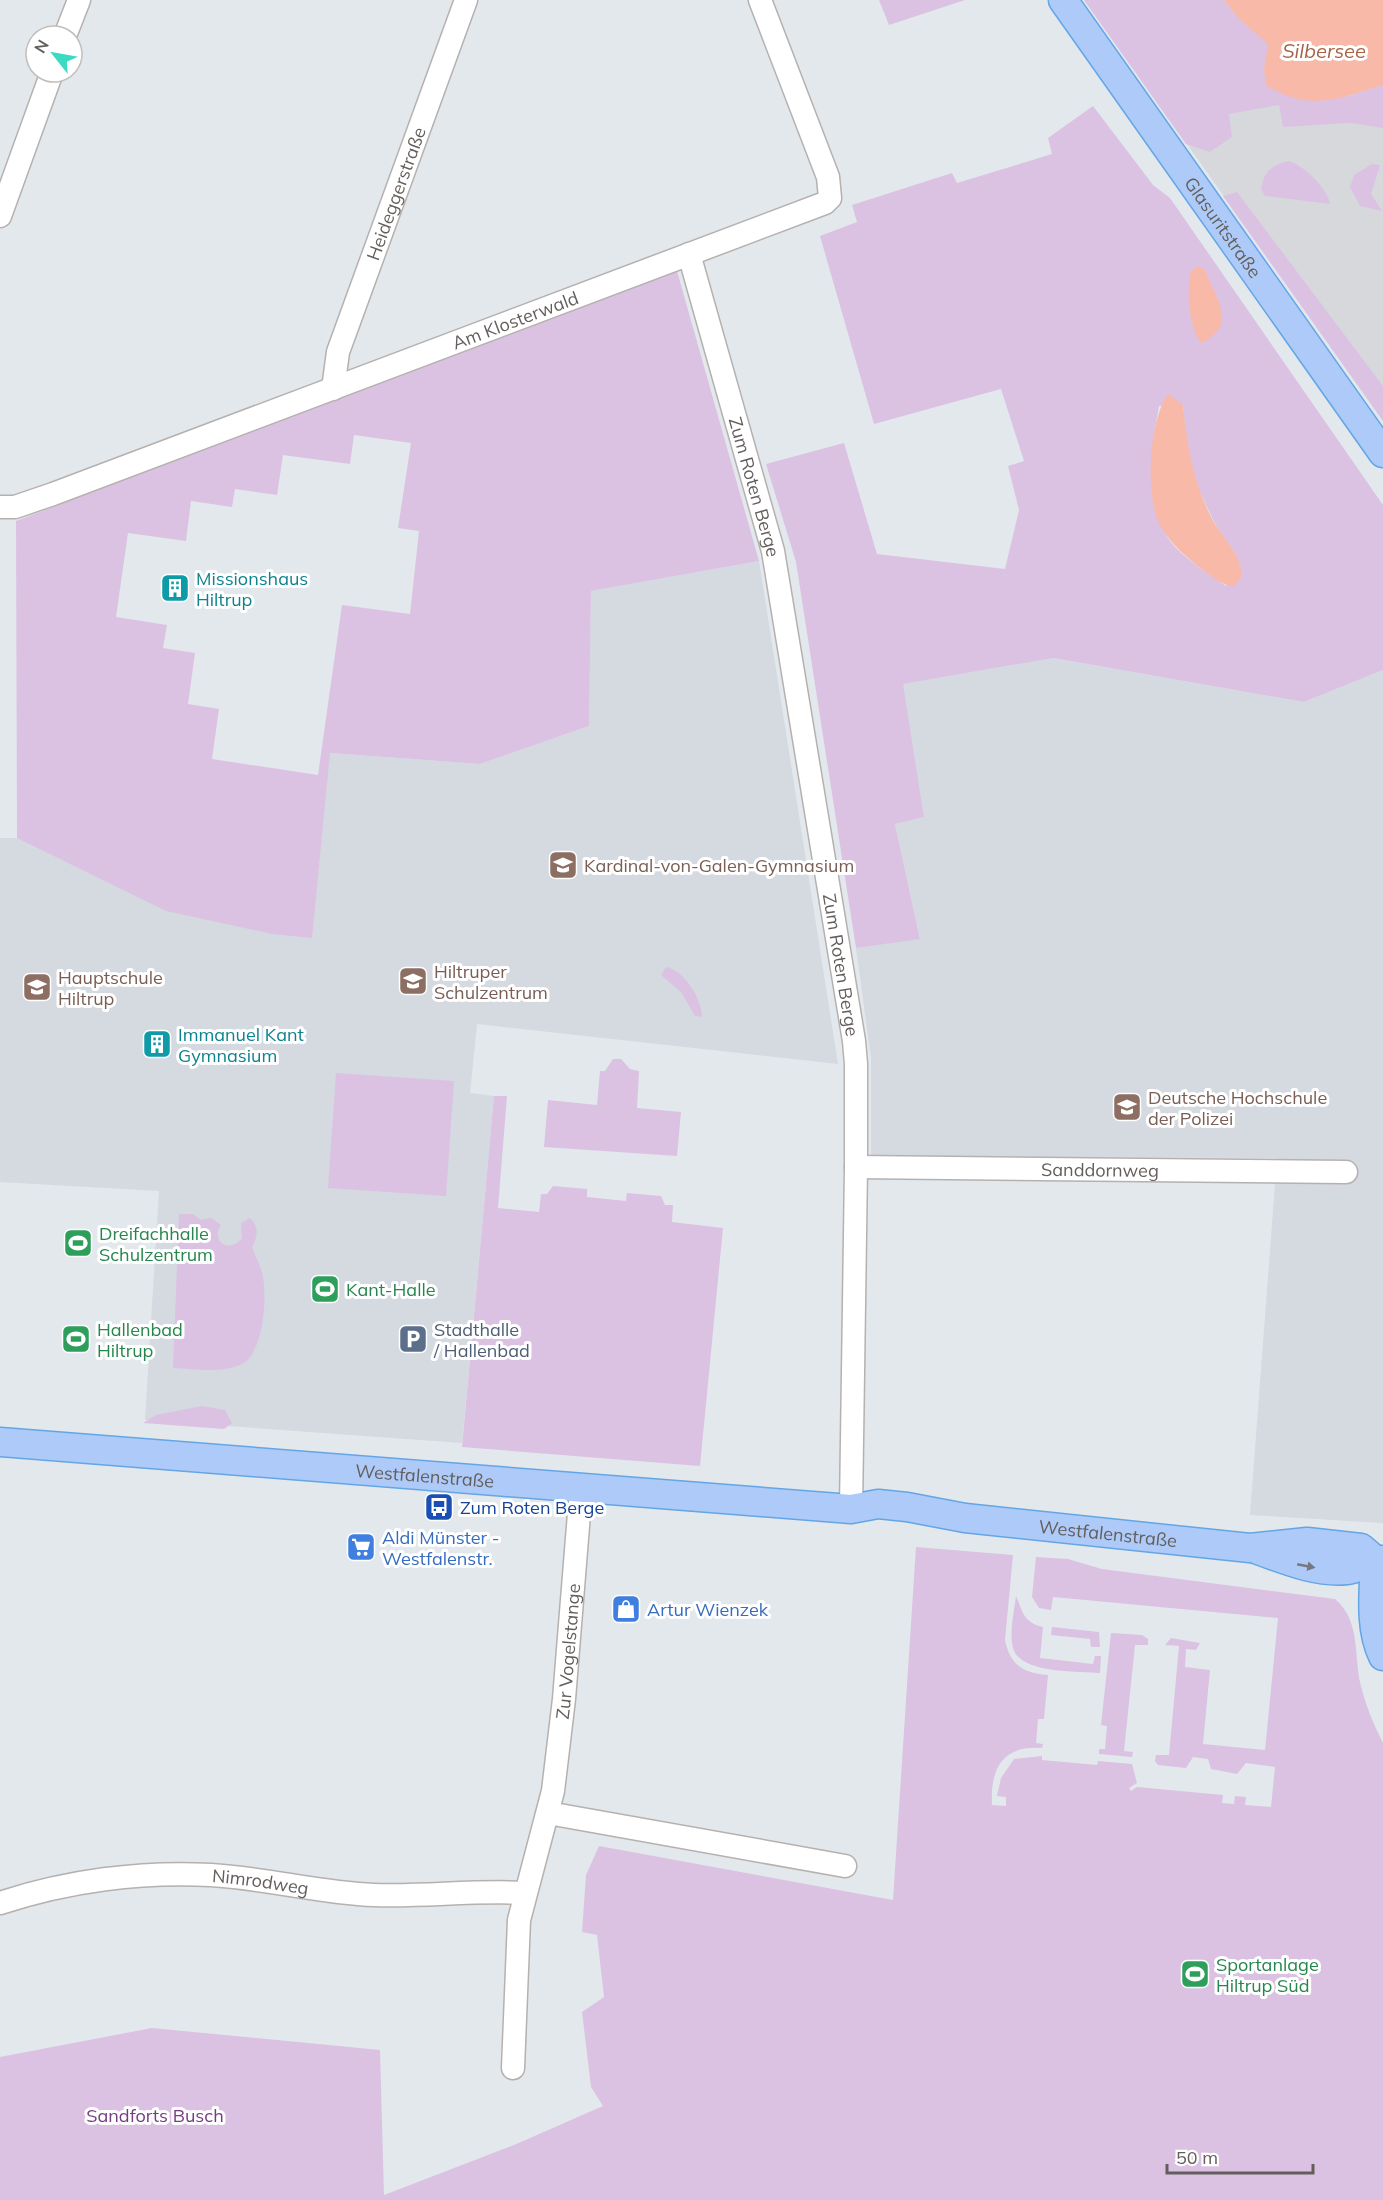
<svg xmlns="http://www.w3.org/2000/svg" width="1383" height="2200" viewBox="0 0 1383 2200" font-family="Mulish,sans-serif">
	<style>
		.industrial { fill: #d6d8dc }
		.education { fill: #d5d9e0 }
		.green { fill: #dbc2e3; fill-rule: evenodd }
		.water { fill: #f8b9a8 }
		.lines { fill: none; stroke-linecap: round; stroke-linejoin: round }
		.minor-casing { stroke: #b5b1af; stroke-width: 25 }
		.major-casing { stroke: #63a6e6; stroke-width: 31 }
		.minor { stroke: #fff; stroke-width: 22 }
		.major { stroke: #adcaf8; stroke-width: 28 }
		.oneway { fill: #767982 }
		.labels { text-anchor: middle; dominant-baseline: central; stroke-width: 6; stroke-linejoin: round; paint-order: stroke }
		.street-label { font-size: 18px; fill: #635e5b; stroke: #fff }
		.culture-label { font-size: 18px; fill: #0d838f; stroke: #fff; text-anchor: start }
		.education-label { font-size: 18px; fill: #785e54; stroke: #fff; text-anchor: start }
		.leisure-label { font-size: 18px; fill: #27864d; stroke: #fff; text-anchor: start }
		.service-label { font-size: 18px; fill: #4e5e75; stroke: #fff; text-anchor: start }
		.transit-label { font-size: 18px; fill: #164399; stroke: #fff; text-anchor: start }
		.shop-label { font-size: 18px; fill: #366cbe; stroke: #fff; text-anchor: start }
		.park-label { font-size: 18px; fill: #753c82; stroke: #fff }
		.water-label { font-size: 20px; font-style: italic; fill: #a86347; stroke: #fff }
	</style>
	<rect width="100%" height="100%" fill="#e3e8ed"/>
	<path class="industrial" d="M1084,0H1383V421L1199,161Z"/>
	<g class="education">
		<path d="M759,561L838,1064L477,1024L470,1093L494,1096L462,1443L145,1420L159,1191L0,1182V838H17L237,926L330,753L480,764L589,726L591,591Z"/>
		<path d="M1052,658L1304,702L1383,670V1523L1250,1515L1277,1158L871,1156V1058L856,948L920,938L895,824L924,817L902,684Z"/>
	</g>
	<g class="green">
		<path d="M879,0H965L889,25Z"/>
		<path d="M1084,0H1224L1238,18L1269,44L1264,69L1349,96L1383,85V128L1351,123L1283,127L1279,105L1229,114L1232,137L1210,152L1186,144Z"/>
		<path d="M1093,106L1153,185L1170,198L1383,505V670L1304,702L1053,658L903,684L924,817L895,824L920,939L856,948L796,562L766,464L844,443L877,554L1005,569L1019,510L1008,466L1024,461L1001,389L874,424L820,236L857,222L852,205L952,173L957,183L1052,154L1048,138ZM1183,405L1187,448L1196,483L1213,520L1228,545L1226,586C1209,574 1190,562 1175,547C1141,509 1151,451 1159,406Z"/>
		<path d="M1288,161C1303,164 1328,189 1330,204L1265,196L1261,189C1264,171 1271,166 1288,161Z"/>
		<path d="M1372,164L1380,165L1371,194L1382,211L1360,206L1350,187L1354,175Z"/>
		<path d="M1237,192L1383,386V421L1223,196Z"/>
		<path d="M677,271L759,561L591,591L589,726L480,764L330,753L312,938L272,934L166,911L17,838L16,521ZM354,435L411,443L398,528L419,531L410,614L342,605L318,775L212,759L219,709L188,704L195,653L163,648L167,625L116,617L128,533L186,541L191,501L232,507L235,489L277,495L283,455L350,464Z"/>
		<path d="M666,967C684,970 702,999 702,1017L695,1016L681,992L661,975Z"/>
		<path d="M613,1059H621L630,1069L639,1071L637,1108L681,1112L677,1156L544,1147L548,1100L597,1105L600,1071H605Z"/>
		<path d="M336,1073L454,1081L446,1196L328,1188Z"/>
		<path d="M494,1096H507L498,1208L539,1212L541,1194H547L553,1186L587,1189V1197L626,1201L627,1193L661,1196L665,1205H673L672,1222L723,1228L700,1466L462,1447Z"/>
		<path d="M179,1214H193L201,1220L211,1218L221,1225C210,1242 230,1254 242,1238L241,1223L250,1218C259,1226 258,1237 252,1247C255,1256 260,1264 262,1273C268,1294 264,1353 242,1364C221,1374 195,1369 173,1368Z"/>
		<path d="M202,1406L225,1410L232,1423L224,1429L143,1423L156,1415Z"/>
		<path d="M916,1547L1013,1555L1005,1640C1010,1665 1023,1673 1048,1675L1044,1719H1038L1036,1743L1043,1744L1042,1748C1003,1745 990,1768 992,1805L1006,1806V1797L997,1796L1001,1778L1014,1759L1042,1756V1760L1097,1765L1098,1761L1132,1764L1137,1783L1129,1788L1131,1791L1137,1787L1223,1795L1222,1803L1234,1804L1235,1796L1246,1797L1245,1805L1271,1807L1275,1767L1246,1763L1237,1774L1211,1769L1208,1759L1193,1757L1186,1768L1158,1765L1155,1761L1156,1755H1169L1179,1646L1165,1645L1171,1638L1200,1643L1196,1650L1186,1649L1185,1667L1210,1670L1203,1744L1265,1750L1278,1618L1053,1597L1051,1610L1039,1608L1032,1597L1036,1557L1068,1559L1102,1569L1335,1599C1360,1620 1354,1653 1360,1682C1365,1704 1373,1723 1383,1743V2200H0V2057L152,2028L380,2050L384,2195L514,2145L603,2106L591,2087L582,2012L604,1997L597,1935L582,1932L586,1875L599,1846L893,1900Z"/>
		<path d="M1016,1596C1023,1612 1023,1622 1043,1627L1040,1658L1093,1664L1095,1656H1101L1100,1673C1077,1671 1020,1674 1013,1648C1009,1633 1014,1612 1016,1596Z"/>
		<path d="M1052,1627L1099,1632L1100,1647H1091L1090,1639L1051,1635Z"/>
		<path d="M1111,1633L1142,1635L1148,1639V1645H1135L1124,1751L1133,1752L1132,1757L1099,1754V1749H1105L1107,1726L1101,1725Z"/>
	</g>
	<g class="water">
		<path d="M1224,0H1383V85C1338,99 1309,112 1266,85L1264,69L1268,44L1238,18Z"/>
		<path d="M1198,266L1205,270C1216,299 1239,326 1201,343C1189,328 1186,289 1191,271Z"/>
		<path d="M1168,394L1183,405C1187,446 1193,480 1211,517C1219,533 1239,552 1241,570C1243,577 1239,581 1234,586C1222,586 1213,577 1203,570C1187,558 1171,544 1161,527C1144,498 1149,420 1168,394Z"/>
	</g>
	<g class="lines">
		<g class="minor-casing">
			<g id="minor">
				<path d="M65,36L79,0"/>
				<path d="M0,216L52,72"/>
				<path id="s1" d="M689,254L773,551L854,1041L856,1064V1167L851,1509"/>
				<path id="s2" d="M333,389L338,352L466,0"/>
				<path id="s3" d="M0,507H15L53,494L825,203L830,198L828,177L760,0"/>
				<path id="s4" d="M856,1167L1346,1172"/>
				<path d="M548,1813L845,1866"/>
				<path id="s5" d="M0,1903C67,1881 141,1871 211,1875C266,1878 319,1893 374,1895C424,1897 474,1890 525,1893"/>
				<path id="s6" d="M513,2068L519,1920L553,1791L564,1699L581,1489"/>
			</g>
		</g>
		<g class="major-casing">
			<g id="major">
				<path id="s7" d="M1063,0L1383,453"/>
				<path id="s8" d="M0,1442L851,1509L878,1504L907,1507L965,1518L1250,1548L1307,1542L1361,1548L1375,1560"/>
				<path d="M1258,1550C1286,1560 1316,1573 1347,1570C1360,1569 1370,1559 1383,1560"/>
				<path d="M1375,1560C1374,1590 1369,1628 1383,1656"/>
			</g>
		</g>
		<use href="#minor" class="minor"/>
		<use href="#major" class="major"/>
	</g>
	<defs><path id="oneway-solid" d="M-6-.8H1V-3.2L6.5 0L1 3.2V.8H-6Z" transform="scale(1.5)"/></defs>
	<use class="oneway" href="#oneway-solid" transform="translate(1306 1566) rotate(11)"/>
	<defs>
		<g id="building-square" transform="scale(1.5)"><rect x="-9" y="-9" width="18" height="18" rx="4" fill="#0f9aa8" stroke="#fff"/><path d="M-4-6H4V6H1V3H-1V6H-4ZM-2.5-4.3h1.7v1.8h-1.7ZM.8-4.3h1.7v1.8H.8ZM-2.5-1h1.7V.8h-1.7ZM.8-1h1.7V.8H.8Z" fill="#fff"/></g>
		<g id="school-square" transform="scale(1.5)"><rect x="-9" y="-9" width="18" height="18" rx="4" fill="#8d6e63" stroke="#fff"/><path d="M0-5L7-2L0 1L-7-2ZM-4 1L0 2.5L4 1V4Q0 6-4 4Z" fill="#fff"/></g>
		<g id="university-square" transform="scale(1.5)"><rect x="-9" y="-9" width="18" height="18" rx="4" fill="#8d6e63" stroke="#fff"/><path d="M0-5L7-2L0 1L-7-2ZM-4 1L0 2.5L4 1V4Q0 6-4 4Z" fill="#fff"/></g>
		<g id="stadium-square" transform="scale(1.5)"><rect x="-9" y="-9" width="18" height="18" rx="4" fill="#2e9e5b" stroke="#fff"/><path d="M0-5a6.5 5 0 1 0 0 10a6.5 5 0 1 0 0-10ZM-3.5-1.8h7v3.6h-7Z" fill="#fff"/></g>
		<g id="parking-square" transform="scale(1.5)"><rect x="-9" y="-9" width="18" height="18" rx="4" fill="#5c6f8a" stroke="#fff"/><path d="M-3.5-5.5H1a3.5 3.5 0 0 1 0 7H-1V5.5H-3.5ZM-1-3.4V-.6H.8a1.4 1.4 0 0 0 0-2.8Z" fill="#fff"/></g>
		<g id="bus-square" transform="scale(1.5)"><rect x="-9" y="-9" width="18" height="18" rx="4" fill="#1a4fb4" stroke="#fff"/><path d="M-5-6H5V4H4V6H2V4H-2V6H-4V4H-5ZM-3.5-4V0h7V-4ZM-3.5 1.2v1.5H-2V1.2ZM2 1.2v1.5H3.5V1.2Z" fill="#fff"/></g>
		<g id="supermarket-square" transform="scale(1.5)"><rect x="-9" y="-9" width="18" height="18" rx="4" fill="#3f7fe0" stroke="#fff"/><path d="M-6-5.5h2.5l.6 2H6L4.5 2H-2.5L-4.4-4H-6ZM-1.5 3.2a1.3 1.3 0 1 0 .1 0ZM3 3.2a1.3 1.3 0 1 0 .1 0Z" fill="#fff"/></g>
		<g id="shop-square" transform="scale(1.5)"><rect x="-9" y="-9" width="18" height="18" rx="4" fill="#3f7fe0" stroke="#fff"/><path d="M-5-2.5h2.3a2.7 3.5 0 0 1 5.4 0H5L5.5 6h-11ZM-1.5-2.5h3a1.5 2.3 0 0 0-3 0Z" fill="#fff"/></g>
	</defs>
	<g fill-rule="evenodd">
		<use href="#building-square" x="175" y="588"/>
		<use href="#school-square" x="563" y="865"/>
		<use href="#school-square" x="413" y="981"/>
		<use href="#school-square" x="37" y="987"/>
		<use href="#building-square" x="157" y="1044"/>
		<use href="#university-square" x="1127" y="1107"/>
		<use href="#stadium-square" x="78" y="1243"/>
		<use href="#stadium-square" x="325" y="1289"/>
		<use href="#stadium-square" x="76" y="1339"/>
		<use href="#parking-square" x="413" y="1339"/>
		<use href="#bus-square" x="439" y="1507"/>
		<use href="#supermarket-square" x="361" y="1547"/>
		<use href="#shop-square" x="626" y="1609"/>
		<use href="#stadium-square" x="1195" y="1974"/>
	</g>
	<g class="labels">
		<g class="street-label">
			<text stroke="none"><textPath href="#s2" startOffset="206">Heideggerstraße</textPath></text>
			<text stroke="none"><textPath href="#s7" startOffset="278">Glasuritstraße</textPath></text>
			<text stroke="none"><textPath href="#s3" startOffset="549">Am Klosterwald</textPath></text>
			<text stroke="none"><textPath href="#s1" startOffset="242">Zum Roten Berge</textPath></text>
			<text stroke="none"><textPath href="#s1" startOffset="728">Zum Roten Berge</textPath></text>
			<text stroke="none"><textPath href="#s4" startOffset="244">Sanddornweg</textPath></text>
			<text stroke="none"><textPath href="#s8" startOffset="426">Westfalenstraße</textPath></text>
			<text stroke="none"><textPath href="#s8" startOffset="1113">Westfalenstraße</textPath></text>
			<text stroke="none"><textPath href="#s6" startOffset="422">Zur Vogelstange</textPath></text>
			<text stroke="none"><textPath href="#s5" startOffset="264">Nimrodweg</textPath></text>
		</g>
		<g class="culture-label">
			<text x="196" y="578">Missionshaus<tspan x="196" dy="21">Hiltrup</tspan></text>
			<text x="178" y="1034">Immanuel Kant<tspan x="178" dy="21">Gymnasium</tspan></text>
		</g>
		<g class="education-label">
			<text x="584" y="865">Kardinal-von-Galen-Gymnasium</text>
			<text x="434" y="971">Hiltruper<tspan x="434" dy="21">Schulzentrum</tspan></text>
			<text x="58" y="977">Hauptschule<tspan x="58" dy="21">Hiltrup</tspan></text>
			<text x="1148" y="1097">Deutsche Hochschule<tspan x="1148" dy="21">der Polizei</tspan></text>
		</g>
		<g class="leisure-label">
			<text x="99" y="1233">Dreifachhalle<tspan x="99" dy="21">Schulzentrum</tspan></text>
			<text x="346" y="1289">Kant-Halle</text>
			<text x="97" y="1329">Hallenbad<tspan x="97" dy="21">Hiltrup</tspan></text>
			<text x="1216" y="1964">Sportanlage<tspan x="1216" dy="21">Hiltrup Süd</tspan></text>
		</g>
		<g class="service-label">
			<text x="434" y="1329">Stadthalle<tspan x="434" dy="21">/ Hallenbad</tspan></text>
		</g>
		<g class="transit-label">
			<text x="460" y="1507">Zum Roten Berge</text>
		</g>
		<g class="shop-label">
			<text x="382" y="1537">Aldi Münster -<tspan x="382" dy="21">Westfalenstr.</tspan></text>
			<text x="647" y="1609">Artur Wienzek</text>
		</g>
		<g class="park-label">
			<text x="155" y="2115">Sandforts Busch</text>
		</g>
		<g class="water-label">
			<text x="1324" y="50">Silbersee</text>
		</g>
	</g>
	<g transform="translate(54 54) rotate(301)"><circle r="28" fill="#ffffff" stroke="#c1bfbd" stroke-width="1.5"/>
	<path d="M0-4.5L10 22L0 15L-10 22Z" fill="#3bdbc3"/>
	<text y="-9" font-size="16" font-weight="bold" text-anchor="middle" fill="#635e5b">N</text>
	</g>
	<path d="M1167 2164v9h146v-9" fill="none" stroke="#635e5b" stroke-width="3"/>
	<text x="1176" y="2164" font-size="18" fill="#635e5b" stroke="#ffffff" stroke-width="4.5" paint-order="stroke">50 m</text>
</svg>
